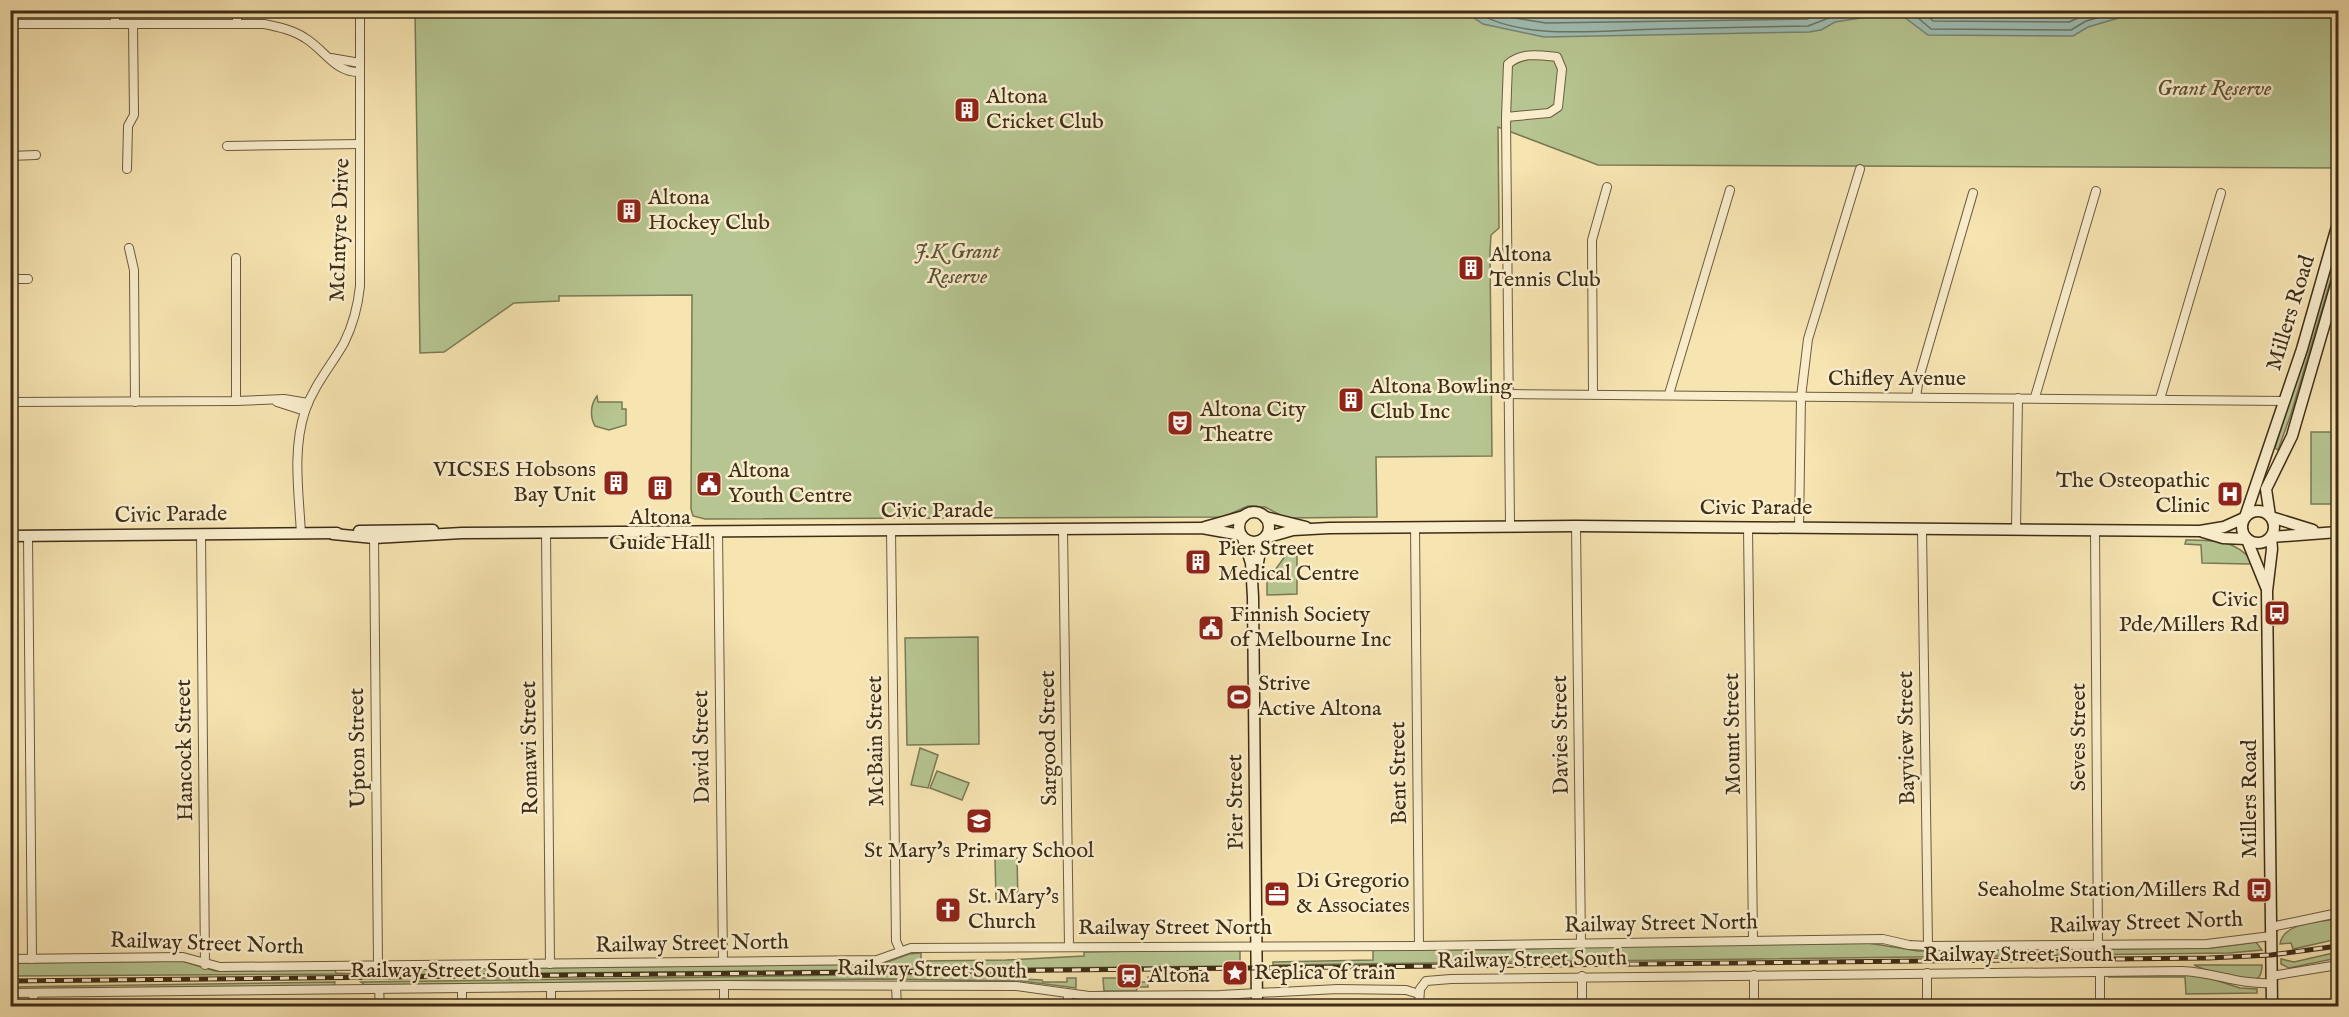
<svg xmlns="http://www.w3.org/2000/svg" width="2349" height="1017" viewBox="0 0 2349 1017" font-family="'IM FELL English',serif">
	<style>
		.green { fill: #b6c591; stroke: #7a7954; stroke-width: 1.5 }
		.water { fill: #9ebdb3; stroke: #788375; stroke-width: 1.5 }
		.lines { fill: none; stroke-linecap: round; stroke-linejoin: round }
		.shore { stroke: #6e7565; stroke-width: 1.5 }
		.street-casing { stroke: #6c5b3e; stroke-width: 10 }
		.secondary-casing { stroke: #3e2d17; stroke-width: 13 }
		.street { stroke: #f9edcc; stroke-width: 8 }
		.secondary { stroke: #f9edcc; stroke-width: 10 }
		.rail-casing { stroke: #3e2d17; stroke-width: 5 }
		.rail { stroke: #f9edcc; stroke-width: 3; stroke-dasharray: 9; stroke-linecap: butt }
		.labels { text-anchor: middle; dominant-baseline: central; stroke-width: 5; stroke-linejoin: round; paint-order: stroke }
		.park-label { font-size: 22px; font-style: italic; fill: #5c5336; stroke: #f9edcc }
		.poi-label { font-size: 22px; fill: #3e2d17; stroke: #f9edcc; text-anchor: start }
		.street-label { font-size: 22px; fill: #3e2d17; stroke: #f9edcc }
	</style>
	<rect width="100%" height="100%" fill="#f6e4b1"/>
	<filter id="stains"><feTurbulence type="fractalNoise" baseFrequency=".00333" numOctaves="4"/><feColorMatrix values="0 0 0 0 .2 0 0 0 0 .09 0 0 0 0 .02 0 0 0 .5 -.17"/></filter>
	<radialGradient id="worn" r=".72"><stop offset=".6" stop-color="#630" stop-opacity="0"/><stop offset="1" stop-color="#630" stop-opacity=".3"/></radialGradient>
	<g class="green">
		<path d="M415,11H2338V168L1598,165L1498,127L1499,228L1491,235L1490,251L1492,456L1376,457L1377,517L1286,518L1265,507L1248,506L1223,517L705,519L693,516L691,509L692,295L559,296V301L514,303L444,352L420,353Z"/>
		<path d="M2338,243V255L2291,414L2278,450L2275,448Z"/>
		<path d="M597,396L598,402H622V409H626V425L609,430L595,426C590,417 590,405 597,396Z"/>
		<rect x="2311" y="432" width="27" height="72"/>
		<path d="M2186,540C2211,540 2235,539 2252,561L2249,564L2202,563L2201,545L2185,544Z"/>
		<path d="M1286,555H1297V594L1267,595V581Z"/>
		<path d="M978,637L979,744L907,745L905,638Z"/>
		<path d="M920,748L938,755L928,788L911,785Z"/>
		<path d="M937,771L969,783L962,800L930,788Z"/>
		<path d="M995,858H1017L1018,901H996Z"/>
		<path d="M2338,919V939L2293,949L2291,943L2280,944C2283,922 2320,922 2338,919Z"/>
		<path d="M2256,942L2262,950L2229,953L1273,965V962L1373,960V949L1505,950L1575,947L1868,943L1918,951L2212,948Z"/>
		<path d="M1240,949V966L362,975L364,970H338L882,964L909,954L921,953V961L1006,960L1084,956V952Z"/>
		<path d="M2338,952V958L2289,968L2281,964V959L2294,962Z"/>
		<path d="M182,961L215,971L335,970L336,973L357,974L11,976L10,963Z"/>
		<path d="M2194,965H2262C2262,970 2261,976 2257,979C2247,984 2204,970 2194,965Z"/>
		<path d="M999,973V978L1042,980L1043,982H1067V978H1076V988L1022,981L878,979L365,985L361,982Z"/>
		<path d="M2187,974L2206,977L2240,988L2257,989V993L2186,994L2185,977H2108L2113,975Z"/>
		<path d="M1148,977H1166V982H1148V987H1138L1136,991H1104L1103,978H1139V982H1148Z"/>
		<path d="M335,982L334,986L11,989L10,987Z"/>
		<path d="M218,1001L219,1006H120V1003Z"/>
	</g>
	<path class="water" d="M1464,11H2134L2129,15L2088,27L2073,36L1928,35L1904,17H1867L1835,22L1821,30L1809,32L1544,37L1483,24Z"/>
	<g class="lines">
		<g class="shore">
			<path d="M1474,10C1518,42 1605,30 1658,29C1708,28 1758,27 1808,26L1834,16L1867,11H1904L1917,17L1931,29L2071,30L2086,21L2124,10"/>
			<path d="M1487,10L1503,16L1546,23L1807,19L1828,10"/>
			<path d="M1523,10L1546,14L1775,10"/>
			<path d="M1921,10L1933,21L2069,22L2096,10"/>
			<path d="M1934,10L2066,13L2072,10"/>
		</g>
		<g class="street-casing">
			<g id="street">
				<path d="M237,23V10"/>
				<path d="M10,24H264C279,27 293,30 305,38C325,50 335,73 360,72"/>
				<path d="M115,24V10"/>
				<path d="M331,58L360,63"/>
				<path d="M1506,117L1549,113L1558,107L1562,69L1557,57C1539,55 1522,52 1508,64L1506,117L1510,527"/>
				<path d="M227,146L360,144"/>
				<path d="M10,156L36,155"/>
				<path d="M127,169L128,126L134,115L133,24"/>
				<path d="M129,248L134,270L135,402"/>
				<path d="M10,279H28"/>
				<path d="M1510,394L2285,401"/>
				<path d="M1593,394L1592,240L1607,187"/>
				<path d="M1669,394L1730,190"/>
				<path d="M1916,397L1919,378L1973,193"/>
				<path d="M2035,397L2096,191"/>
				<path d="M2160,399L2221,193"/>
				<path d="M236,401V258"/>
				<path d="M10,402L236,401L284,399L308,403"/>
				<path d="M277,402L305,411"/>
				<path d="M1576,526L1581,943"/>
				<path d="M1415,527L1419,946"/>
				<path d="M1748,527L1753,940"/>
				<path d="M1799,528L1801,397L1808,339L1860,169"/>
				<path d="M1063,529L1069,946"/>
				<path d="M1922,529L1928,946"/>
				<path d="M2016,529L2018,398"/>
				<path d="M891,530L896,941L900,950"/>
				<path d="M2095,530L2098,944"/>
				<path d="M546,532L550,964"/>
				<path d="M718,532L723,961"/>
				<path d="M201,534L205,965"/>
				<path d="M301,534C299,493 292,451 305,411C314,385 331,366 344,343C353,325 358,306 360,286V10"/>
				<path d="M374,535L378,965"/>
				<path d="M28,536L32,959"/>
				<path d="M2271,927L2338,913"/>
				<path d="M10,959L183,957L220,967L877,960L911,948L1419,946L1883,939L1909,945L1928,946L2207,944L2271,936"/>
				<path d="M1927,973V1006"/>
				<path d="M2100,973V1006"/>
				<path d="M1754,975V1006"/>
				<path d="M1582,976V1006"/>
				<path d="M2271,976L2338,965"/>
				<path d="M724,985V1006"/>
				<path d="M896,986L897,1006"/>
				<path d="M462,988V1006"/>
				<path d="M551,988V1006"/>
				<path d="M379,989L380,1006"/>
				<path d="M10,993L724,985L1016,986L1089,996L1220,995L1338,989L1406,990L1419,994"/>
				<path d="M33,993L34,1006"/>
				<path d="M1068,995V1006"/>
				<path d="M1419,1006L1420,989L1426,981L1451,979L2182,971C2213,972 2240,985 2272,983"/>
			</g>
		</g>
		<g class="secondary-casing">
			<g id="secondary">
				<circle cx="2258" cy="527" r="16"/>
				<circle cx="1254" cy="527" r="15"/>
				<path d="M2270,516L2266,489L2292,436L2338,278"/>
				<path d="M1265,517L1306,527"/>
				<path d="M2245,517L2302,349L2338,223"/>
				<path d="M2271,517L2313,530"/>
				<path d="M1205,527L1244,516"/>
				<path d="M359,531L433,530"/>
				<path d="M2203,532L2223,538L2246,539"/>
				<path d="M333,534L374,538L462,533L1202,528L1241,535"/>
				<path d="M10,536L337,533"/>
				<path d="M2271,537L2272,549L2267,591L2272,1006"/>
				<path d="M2271,537L2338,532"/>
				<path d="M1243,538L1251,563L1253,597L1257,1006"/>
				<path d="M1265,538L1293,530L1329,528L1576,526L2200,531L2224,527L2244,518"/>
				<path d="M2247,540L2266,587"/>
				<path d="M1256,573L1262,541"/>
			</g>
		</g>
		<use href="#street" class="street"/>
		<use href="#secondary" class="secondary"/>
		<g class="rail-casing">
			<path id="rail" d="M10,981L2209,958L2271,955L2338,946"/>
		</g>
		<use href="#rail" class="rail"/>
	</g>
	<defs>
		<g id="building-square" transform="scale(1.35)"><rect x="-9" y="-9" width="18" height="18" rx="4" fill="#8f2418" stroke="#f9edcc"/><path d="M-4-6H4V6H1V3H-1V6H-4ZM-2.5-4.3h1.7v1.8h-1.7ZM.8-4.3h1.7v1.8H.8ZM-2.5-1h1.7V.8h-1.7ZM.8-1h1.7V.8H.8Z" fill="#fff"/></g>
		<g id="theatre-square" transform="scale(1.35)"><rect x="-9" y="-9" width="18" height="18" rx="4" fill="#8f2418" stroke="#f9edcc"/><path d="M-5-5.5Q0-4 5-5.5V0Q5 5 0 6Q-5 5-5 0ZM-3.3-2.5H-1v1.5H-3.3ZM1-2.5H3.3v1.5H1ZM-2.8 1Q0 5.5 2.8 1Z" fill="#fff"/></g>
		<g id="civic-square" transform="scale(1.35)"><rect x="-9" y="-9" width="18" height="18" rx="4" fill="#8f2418" stroke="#f9edcc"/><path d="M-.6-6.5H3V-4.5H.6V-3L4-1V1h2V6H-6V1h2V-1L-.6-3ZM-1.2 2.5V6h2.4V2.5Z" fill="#fff"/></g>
		<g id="hospital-square" transform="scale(1.35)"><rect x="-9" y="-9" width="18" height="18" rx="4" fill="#8f2418" stroke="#f9edcc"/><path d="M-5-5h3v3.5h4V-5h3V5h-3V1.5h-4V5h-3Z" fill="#fff"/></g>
		<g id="bus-square" transform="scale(1.35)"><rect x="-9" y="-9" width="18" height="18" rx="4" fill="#8f2418" stroke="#f9edcc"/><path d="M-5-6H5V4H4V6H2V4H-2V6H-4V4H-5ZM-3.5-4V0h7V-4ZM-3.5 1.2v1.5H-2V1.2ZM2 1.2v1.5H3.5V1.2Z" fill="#fff"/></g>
		<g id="stadium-square" transform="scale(1.35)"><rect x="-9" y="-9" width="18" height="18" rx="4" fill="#8f2418" stroke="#f9edcc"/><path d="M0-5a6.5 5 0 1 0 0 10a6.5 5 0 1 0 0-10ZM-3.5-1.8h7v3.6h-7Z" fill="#fff"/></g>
		<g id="school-square" transform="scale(1.35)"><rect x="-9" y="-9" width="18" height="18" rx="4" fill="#8f2418" stroke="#f9edcc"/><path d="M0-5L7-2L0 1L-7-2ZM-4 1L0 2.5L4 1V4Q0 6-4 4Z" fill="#fff"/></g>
		<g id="office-square" transform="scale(1.35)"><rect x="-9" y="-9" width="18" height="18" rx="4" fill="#8f2418" stroke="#f9edcc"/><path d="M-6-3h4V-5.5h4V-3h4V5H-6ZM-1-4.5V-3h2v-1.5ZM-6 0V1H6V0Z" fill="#fff"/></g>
		<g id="church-square" transform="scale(1.35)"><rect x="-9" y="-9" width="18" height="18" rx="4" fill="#8f2418" stroke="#f9edcc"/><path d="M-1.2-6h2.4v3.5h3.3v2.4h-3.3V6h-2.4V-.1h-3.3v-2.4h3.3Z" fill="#fff"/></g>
		<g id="sight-square" transform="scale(1.35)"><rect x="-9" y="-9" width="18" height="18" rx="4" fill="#8f2418" stroke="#f9edcc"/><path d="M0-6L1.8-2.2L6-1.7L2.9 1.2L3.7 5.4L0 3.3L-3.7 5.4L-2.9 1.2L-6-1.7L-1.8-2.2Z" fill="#fff"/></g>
		<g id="station-square" transform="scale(1.35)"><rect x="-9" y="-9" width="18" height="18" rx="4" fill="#8f2418" stroke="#f9edcc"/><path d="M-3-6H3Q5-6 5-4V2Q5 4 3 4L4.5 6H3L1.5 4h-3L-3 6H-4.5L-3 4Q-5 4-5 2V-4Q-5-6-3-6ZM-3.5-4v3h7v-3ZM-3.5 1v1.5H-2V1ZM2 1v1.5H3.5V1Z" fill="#fff"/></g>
	</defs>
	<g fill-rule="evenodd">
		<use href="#building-square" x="967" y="110"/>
		<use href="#building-square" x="629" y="211"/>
		<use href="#building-square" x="1471" y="268"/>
		<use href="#building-square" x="1351" y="400"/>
		<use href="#theatre-square" x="1180" y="423"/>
		<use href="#building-square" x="616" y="483"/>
		<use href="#civic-square" x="709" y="484"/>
		<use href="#building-square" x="660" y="488"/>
		<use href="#hospital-square" x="2230" y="494"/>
		<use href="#building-square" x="1198" y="562"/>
		<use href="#bus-square" x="2277" y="613"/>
		<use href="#civic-square" x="1211" y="628"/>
		<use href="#stadium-square" x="1239" y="697"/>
		<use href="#school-square" x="979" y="821"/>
		<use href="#bus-square" x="2259" y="890"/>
		<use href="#office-square" x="1277" y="894"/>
		<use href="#church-square" x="948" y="910"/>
		<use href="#sight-square" x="1235" y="973"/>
		<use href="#station-square" x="1129" y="976"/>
	</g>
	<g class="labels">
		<g class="park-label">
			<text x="2214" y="89">Grant Reserve</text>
			<text x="957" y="252">J.K Grant<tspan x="957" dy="25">Reserve</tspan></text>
		</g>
		<g class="poi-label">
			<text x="986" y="97">Altona<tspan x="986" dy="25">Cricket Club</tspan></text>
			<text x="648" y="198">Altona<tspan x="648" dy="25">Hockey Club</tspan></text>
			<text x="1490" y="255">Altona<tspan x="1490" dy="25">Tennis Club</tspan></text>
			<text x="1370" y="387">Altona Bowling<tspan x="1370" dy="25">Club Inc</tspan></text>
			<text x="1200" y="410">Altona City<tspan x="1200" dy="25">Theatre</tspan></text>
			<text x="596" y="470" text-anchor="end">VICSES Hobsons<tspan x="596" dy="25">Bay Unit</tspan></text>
			<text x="728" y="471">Altona<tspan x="728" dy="25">Youth Centre</tspan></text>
			<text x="2210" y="481" text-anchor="end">The Osteopathic<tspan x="2210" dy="25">Clinic</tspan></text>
			<text x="660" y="518" text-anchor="middle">Altona<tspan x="660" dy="25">Guide Hall</tspan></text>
			<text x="1218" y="549">Pier Street<tspan x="1218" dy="25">Medical Centre</tspan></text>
			<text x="2258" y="600" text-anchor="end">Civic<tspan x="2258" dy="25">Pde/Millers Rd</tspan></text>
			<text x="1230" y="615">Finnish Society<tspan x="1230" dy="25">of Melbourne Inc</tspan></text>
			<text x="1258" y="684">Strive<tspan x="1258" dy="25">Active Altona</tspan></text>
			<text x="979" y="851" text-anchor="middle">St Mary's Primary School</text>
			<text x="1296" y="881">Di Gregorio<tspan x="1296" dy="25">&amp; Associates</tspan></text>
			<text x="2240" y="890" text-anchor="end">Seaholme Station/Millers Rd</text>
			<text x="968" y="897">St. Mary's<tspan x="968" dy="25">Church</tspan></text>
			<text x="1254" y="973">Replica of train</text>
			<text x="1148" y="976">Altona</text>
		</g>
		<g class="street-label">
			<text transform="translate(340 230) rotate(-88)">McIntyre Drive</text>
			<text transform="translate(2291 313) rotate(-73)">Millers Road</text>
			<text x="1897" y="379">Chifley Avenue</text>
			<text x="1756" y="508">Civic Parade</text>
			<text x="937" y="511">Civic Parade</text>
			<text transform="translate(171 515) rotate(-1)">Civic Parade</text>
			<text transform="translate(1733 734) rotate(-91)">Mount Street</text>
			<text transform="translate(1561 735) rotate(-91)">Davies Street</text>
			<text transform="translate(2079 737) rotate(-90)">Seves Street</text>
			<text transform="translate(1049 738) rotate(-91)">Sargood Street</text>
			<text transform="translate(1907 738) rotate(-91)">Bayview Street</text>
			<text transform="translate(876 741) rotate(-91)">McBain Street</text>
			<text transform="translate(702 747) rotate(-91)">David Street</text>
			<text transform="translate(358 748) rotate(-91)">Upton Street</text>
			<text transform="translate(530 748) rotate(-91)">Romawi Street</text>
			<text transform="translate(185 750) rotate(-91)">Hancock Street</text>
			<text transform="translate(1399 773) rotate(-91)">Bent Street</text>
			<text transform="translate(2250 799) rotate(-90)">Millers Road</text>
			<text transform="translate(1236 802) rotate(-91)">Pier Street</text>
			<text transform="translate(2146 923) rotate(-2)">Railway Street North</text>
			<text transform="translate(1661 924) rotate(-1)">Railway Street North</text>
			<text x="1175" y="928">Railway Street North</text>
			<text transform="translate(207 944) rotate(2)">Railway Street North</text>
			<text transform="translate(692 944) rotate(-1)">Railway Street North</text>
			<text x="2018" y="955">Railway Street South</text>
			<text transform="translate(1532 960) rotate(-1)">Railway Street South</text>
			<text transform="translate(932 970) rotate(1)">Railway Street South</text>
			<text x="445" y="971">Railway Street South</text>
		</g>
	</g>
	<rect width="2349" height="1017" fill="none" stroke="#f6e4b1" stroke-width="36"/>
	<rect x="12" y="12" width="2325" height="993" fill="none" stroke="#3e2d17" stroke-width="3"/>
	<rect x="18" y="18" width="2313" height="981" fill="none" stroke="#3e2d17" stroke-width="1.5"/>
	<rect width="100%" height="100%" filter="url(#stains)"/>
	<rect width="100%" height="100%" fill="url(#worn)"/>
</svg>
